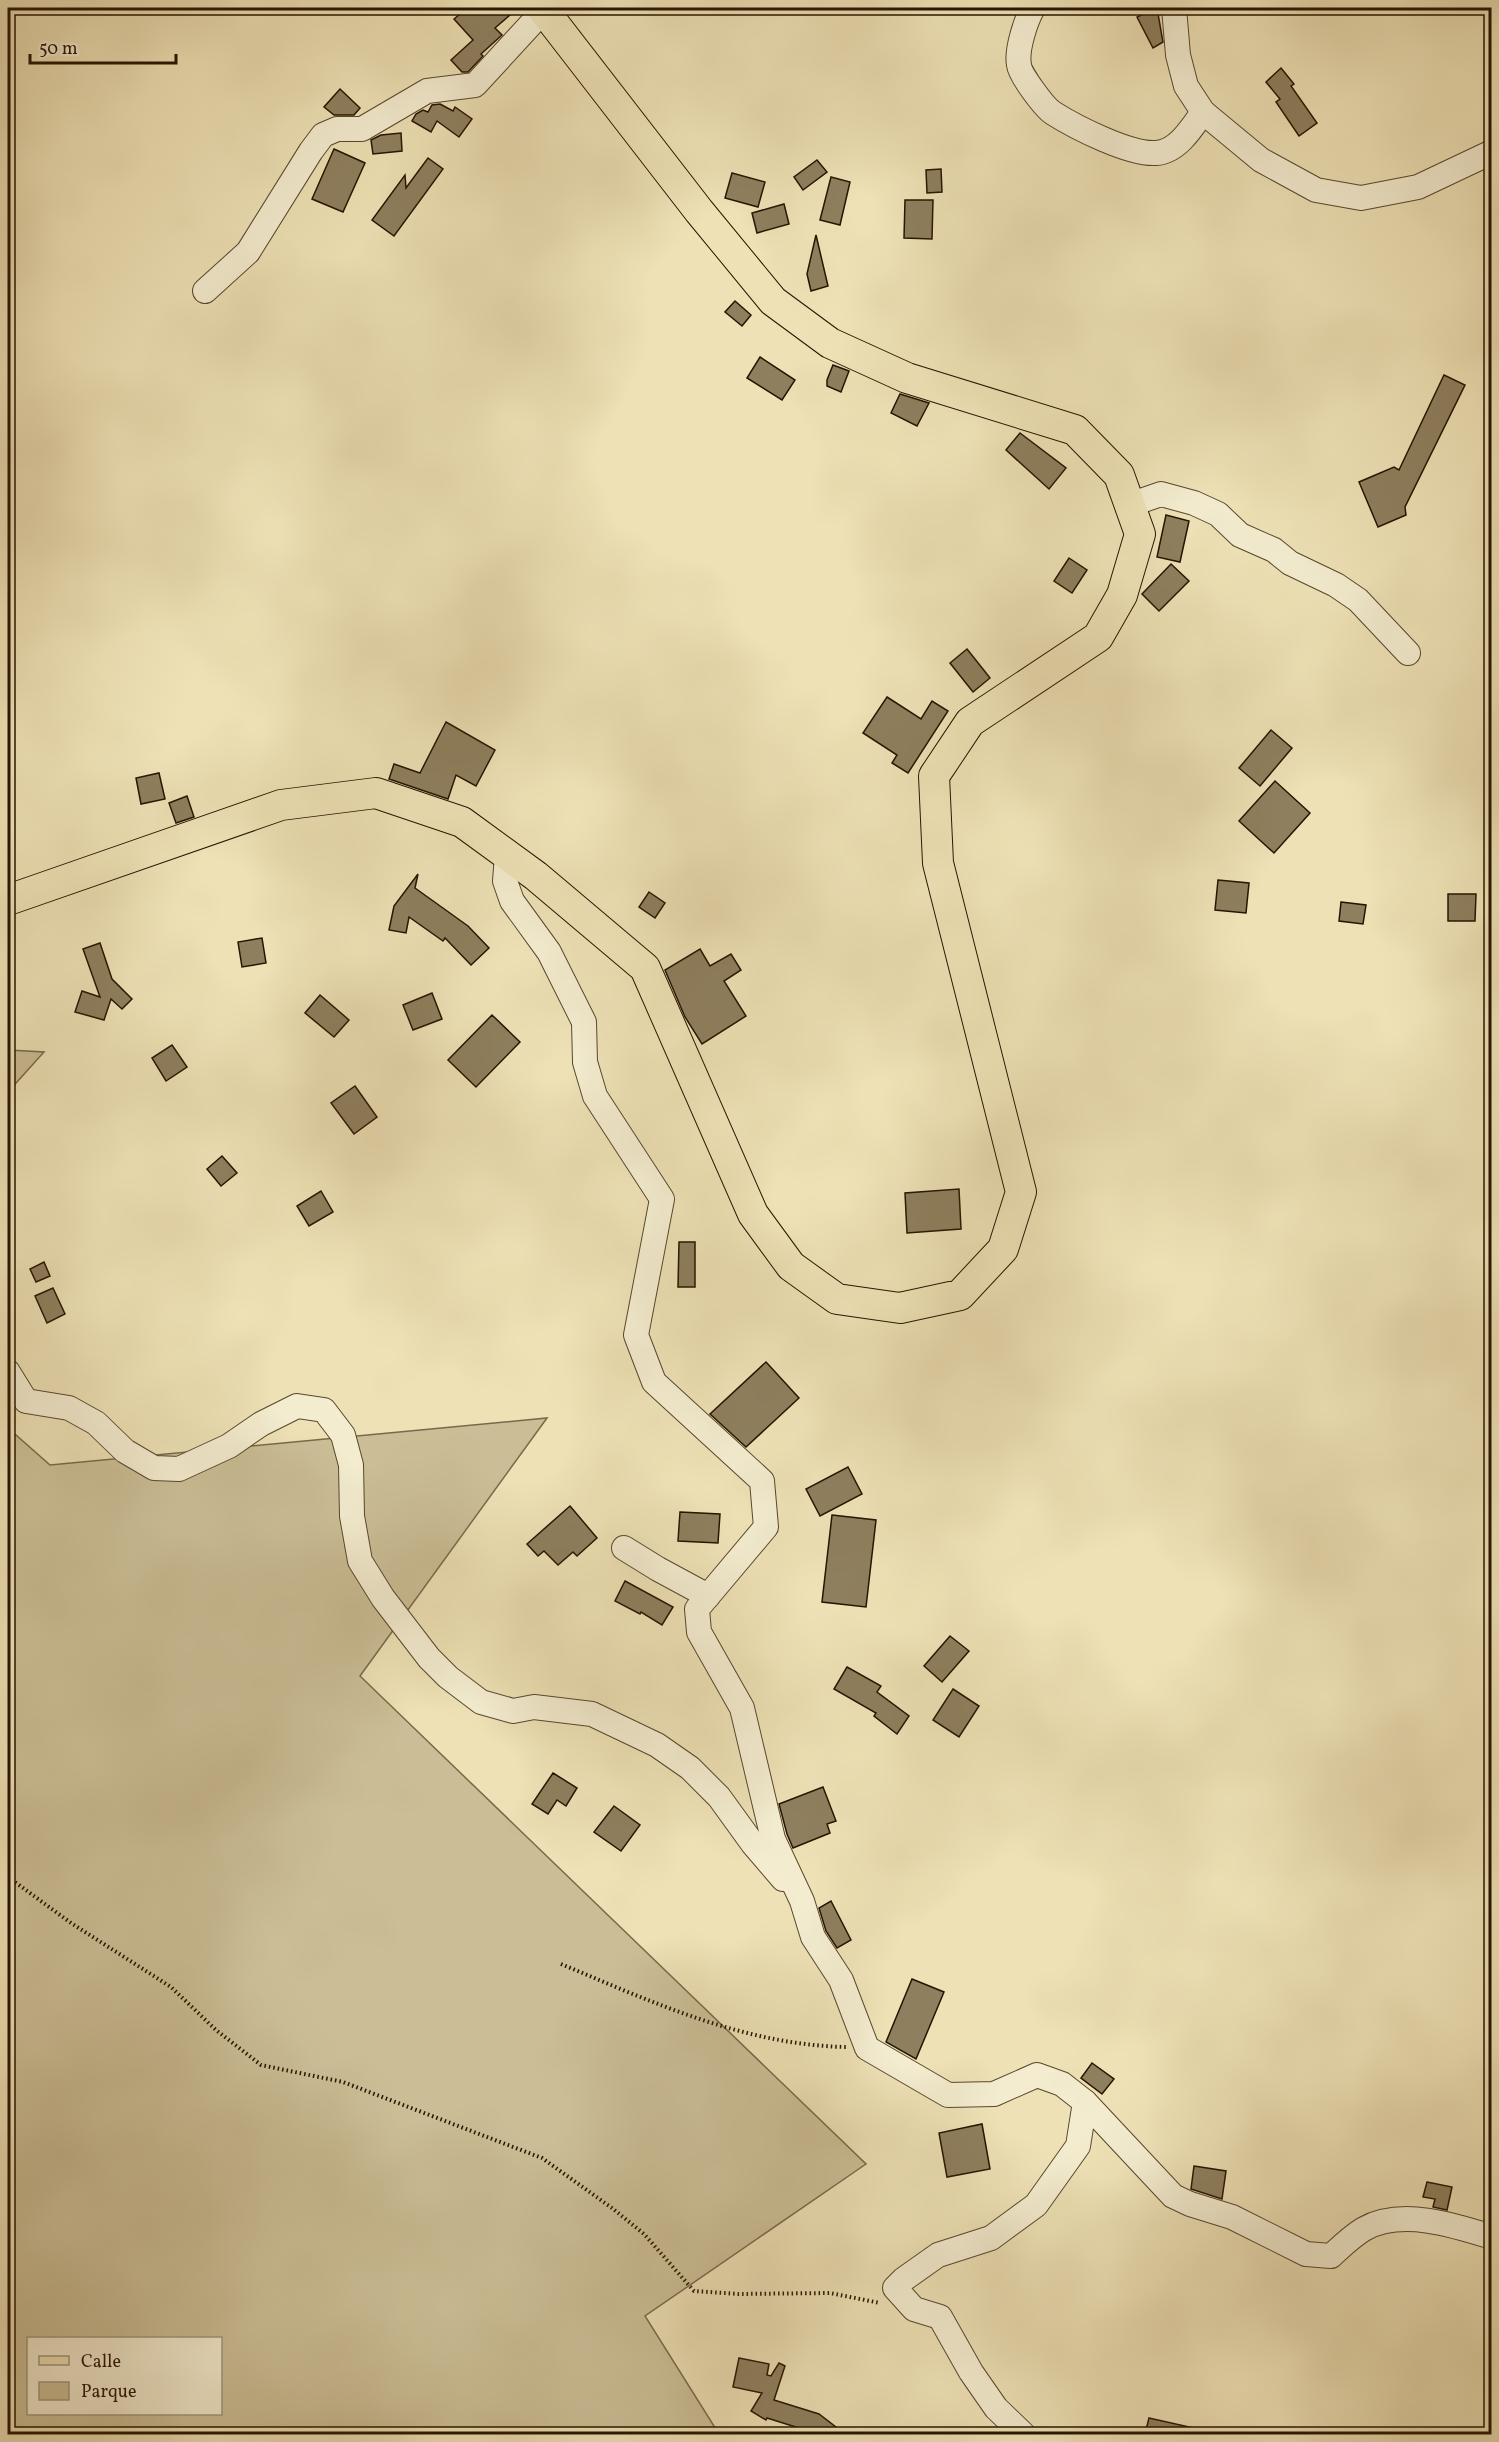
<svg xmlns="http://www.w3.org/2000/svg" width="1499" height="2442" viewBox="0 0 1499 2442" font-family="Vollkorn,serif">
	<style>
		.green { fill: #cbbe96; stroke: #79694b; stroke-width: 1.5; fill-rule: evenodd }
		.building { fill: #8e7f5e; stroke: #271400; stroke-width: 1.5 }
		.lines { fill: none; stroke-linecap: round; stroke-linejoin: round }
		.minor-casing { stroke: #58472d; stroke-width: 26 }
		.major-casing { stroke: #271400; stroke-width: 32 }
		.path { stroke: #271400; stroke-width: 4; stroke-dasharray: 1.5 3; stroke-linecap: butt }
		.minor { stroke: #f3eccf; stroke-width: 24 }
		.major { stroke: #ede1b5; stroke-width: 30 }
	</style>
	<rect width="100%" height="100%" fill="#ede1b5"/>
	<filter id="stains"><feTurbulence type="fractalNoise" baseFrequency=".00333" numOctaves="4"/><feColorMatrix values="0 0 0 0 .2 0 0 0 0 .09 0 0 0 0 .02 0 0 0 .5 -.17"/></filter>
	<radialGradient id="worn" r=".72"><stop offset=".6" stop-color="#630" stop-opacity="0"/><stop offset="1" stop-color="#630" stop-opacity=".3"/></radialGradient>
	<g class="green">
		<path d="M8,1050L44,1052L8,1092Z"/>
		<path d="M547,1418L360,1676L866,2164L645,2316L719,2434H8V1428L50,1465ZM28,2338H220V2414H28Z"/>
	</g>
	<g class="building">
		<path d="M467,8H518L495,28L502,35L481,54L483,56L468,72H462L451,60L473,40L454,19Z"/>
		<path d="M1157,8L1163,42L1153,48L1137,17Z"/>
		<path d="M1281,68L1294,84L1291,86L1317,123L1299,136L1276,102L1280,99L1266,82Z"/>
		<path d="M340,89L360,108L354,115H334L324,107Z"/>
		<path d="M440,104L453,111L455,107L472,119L459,137L437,121L431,132L412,121L416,114L423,110L428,112L432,105Z"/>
		<path d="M401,133L402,151L373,154L371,140L381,135Z"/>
		<path d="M334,149L365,163L343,212L312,199Z"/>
		<path d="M428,158L443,169L394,236L372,220L405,175L406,188Z"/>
		<path d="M817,160L827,172L803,190L794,177Z"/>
		<path d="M941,169L942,192L927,193L926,170Z"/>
		<path d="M732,173L765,182L758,207L725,198Z"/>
		<path d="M831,177L850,182L840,225L820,220Z"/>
		<path d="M905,200H933L932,239L904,238Z"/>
		<path d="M784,204L789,224L757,233L752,213Z"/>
		<path d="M816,235L828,286L811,291L807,274Z"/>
		<path d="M735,301L751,315L742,326L725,312Z"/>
		<path d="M760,357L795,380L782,400L747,378Z"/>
		<path d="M833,365L849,371L841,392L827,386V380Z"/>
		<path d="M1444,375L1465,385L1405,507L1406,515L1378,527L1359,482L1394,467L1399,470Z"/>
		<path d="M900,394L929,403L917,426L891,413Z"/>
		<path d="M1020,433L1066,468L1049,489L1006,450Z"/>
		<path d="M1166,515L1189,521L1180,562L1157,557Z"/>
		<path d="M1069,558L1087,570L1072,593L1054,581Z"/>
		<path d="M1171,564L1189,581L1159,611L1142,594Z"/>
		<path d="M967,649L990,678L973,692L950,663Z"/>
		<path d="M887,697L921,719L932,701L948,711L908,773L892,763L897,755L863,733Z"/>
		<path d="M446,722L495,750L476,786L456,775L448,799L389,779L394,764L420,773Z"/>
		<path d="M1271,730L1292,748L1260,786L1239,768Z"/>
		<path d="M159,773L165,799L141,804L136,778Z"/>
		<path d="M1275,781L1310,813L1274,853L1239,821Z"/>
		<path d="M187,796L194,817L176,823L169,803Z"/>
		<path d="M418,874L415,888L468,926L489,948L471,965L445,938L443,941L409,917L406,933L389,930L394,906Z"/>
		<path d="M1218,880L1249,883L1246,913L1215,910Z"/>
		<path d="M649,892L665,903L655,918L639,907Z"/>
		<path d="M1448,894H1476L1475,921H1448Z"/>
		<path d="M1341,902L1366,905L1363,924L1339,921Z"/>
		<path d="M262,938L266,963L242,967L238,942Z"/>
		<path d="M100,943L112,979L132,999L122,1009L111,999L104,1020L75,1012L82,991L100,997L83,949Z"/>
		<path d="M700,949L710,966L731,954L741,970L724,981L746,1016L702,1044L685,1017L665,970Z"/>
		<path d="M432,993L442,1019L413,1030L403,1005Z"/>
		<path d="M320,995L349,1020L334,1037L305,1013Z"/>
		<path d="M492,1015L520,1042L476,1087L448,1060Z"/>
		<path d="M172,1045L187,1067L166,1081L152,1058Z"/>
		<path d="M355,1086L377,1117L354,1134L331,1103Z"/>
		<path d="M222,1156L237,1173L221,1186L207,1169Z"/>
		<path d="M959,1189L961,1229L907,1233L905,1193Z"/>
		<path d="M321,1191L333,1212L309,1226L297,1206Z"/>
		<path d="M679,1242H695V1287H678Z"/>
		<path d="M44,1262L50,1276L36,1282L30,1269Z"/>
		<path d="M53,1288L65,1314L47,1323L35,1296Z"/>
		<path d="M766,1362L799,1398L746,1447L710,1414Z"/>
		<path d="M848,1467L862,1494L820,1516L806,1489Z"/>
		<path d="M570,1506L597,1538L577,1556L573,1552L558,1565L544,1551L538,1556L527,1544Z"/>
		<path d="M680,1512L720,1514L718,1543L678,1541Z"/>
		<path d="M832,1515L876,1520L866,1607L822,1602Z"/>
		<path d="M625,1581L673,1607L662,1625L641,1612L640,1614L615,1601Z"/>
		<path d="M950,1636L969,1651L942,1682L924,1666Z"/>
		<path d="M847,1667L881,1686L877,1692L909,1716L897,1734L874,1716L876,1713L834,1689Z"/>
		<path d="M953,1689L979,1706L959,1737L933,1720Z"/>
		<path d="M553,1773L577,1788L566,1806L557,1800L548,1814L532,1804Z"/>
		<path d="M823,1787L836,1821L827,1824L830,1833L793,1848L787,1834L779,1804Z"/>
		<path d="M614,1806L640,1825L621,1851L594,1832Z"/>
		<path d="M831,1901L851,1940L837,1948L826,1931L819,1908Z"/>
		<path d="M912,1979L944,1992L916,2059L886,2042Z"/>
		<path d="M1092,2063L1114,2079L1102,2094L1081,2078Z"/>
		<path d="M982,2124L990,2169L947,2177L939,2133Z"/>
		<path d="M1194,2166L1226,2171L1222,2199L1191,2189Z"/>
		<path d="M1427,2182L1452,2187L1447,2210L1433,2207L1435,2199L1423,2197Z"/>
		<path d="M739,2358L769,2364L767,2375L771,2376L779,2363L785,2366L774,2400L819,2414L845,2434H818L767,2418L766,2420L751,2411L762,2393L733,2387Z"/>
		<path d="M1149,2418L1194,2428V2434H1145Z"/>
	</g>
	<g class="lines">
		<g class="minor-casing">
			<g id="minor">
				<path d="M1033,8C1026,20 1016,50 1019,65C1020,75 1045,108 1053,113C1075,127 1130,155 1156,153C1177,152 1192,128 1203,112"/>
				<path d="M1174,8L1178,55L1186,86L1203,112L1261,160L1316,190L1361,198L1418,187L1492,152"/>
				<path d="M205,291L248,252L311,151L323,135L337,129H362L427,91L475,85L544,10"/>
				<path d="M1129,505L1161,494L1194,503L1218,514L1240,535L1274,550L1290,563L1336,585L1358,600L1408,653"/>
				<path d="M507,855L505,881L512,901L549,952L584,1022L585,1062L595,1096L662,1199L636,1335L654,1382L762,1481L766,1527L697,1609L699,1632L742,1708L773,1839L802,1901L813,1937L841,1980L867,2048L948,2095L994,2094L1037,2075L1062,2084L1085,2102L1078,2146L1036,2205L991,2238L938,2255L904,2279L895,2288L914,2309L940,2317L971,2372L996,2408L1023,2434"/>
				<path d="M8,1372L26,1401L69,1408L96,1423L125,1451L154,1468L179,1469L229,1446L261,1424L297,1406L324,1410L343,1435L351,1465L352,1516L360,1561L383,1598L429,1658L448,1677L481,1702L513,1711L534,1707L592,1714L657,1745L690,1768L719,1797L753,1844L783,1879"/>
				<path d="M624,1548L658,1569L708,1596"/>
				<path d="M1085,2102L1173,2196L1190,2204L1232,2217L1306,2254L1331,2256C1341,2247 1352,2236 1364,2229C1401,2208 1454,2225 1492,2237"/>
			</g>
		</g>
		<g class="major-casing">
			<path id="major" d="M8,900L281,805L376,793L462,822L536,876L645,968L753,1214L791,1266L837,1299L900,1308L960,1295L1003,1249L1021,1192L938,863L934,776L970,722L1098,637L1122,595L1140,534L1119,475L1075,430L907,378L830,343L773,301L699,211L542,8"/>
		</g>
		<g class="path">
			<path d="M8,1877L71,1923L171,1987L216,2030L261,2065L343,2082L542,2158L612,2208L644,2234L694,2291L739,2294L830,2293L880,2303"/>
			<path d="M561,1964C652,2002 745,2045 846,2047"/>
		</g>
		<use href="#minor" class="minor"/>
		<use href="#major" class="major"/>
	</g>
	<rect width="1499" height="2442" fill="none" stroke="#ede1b5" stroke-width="30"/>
	<rect x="9" y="9" width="1481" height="2424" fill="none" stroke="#271400" stroke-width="3"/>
	<rect x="15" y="15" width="1469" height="2412" fill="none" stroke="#271400" stroke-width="1.5"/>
	<rect x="27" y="2337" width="195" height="78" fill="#f3eccf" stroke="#a1967c" stroke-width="1.5"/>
	<rect x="39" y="2356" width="30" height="9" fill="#ede1b5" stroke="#a1967c" stroke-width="1.5"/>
	<text x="81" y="2367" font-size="18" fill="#271400">Calle</text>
	<rect x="39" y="2382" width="30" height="18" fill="#cbbe96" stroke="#a1967c" stroke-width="1.5"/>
	<text x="81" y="2397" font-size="18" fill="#271400">Parque</text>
	<path d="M30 54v9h146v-9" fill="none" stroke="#271400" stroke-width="3"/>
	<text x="39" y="54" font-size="18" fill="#271400" stroke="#f3eccf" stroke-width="4.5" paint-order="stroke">50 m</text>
	<rect width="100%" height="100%" filter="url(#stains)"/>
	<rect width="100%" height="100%" fill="url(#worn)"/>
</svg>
